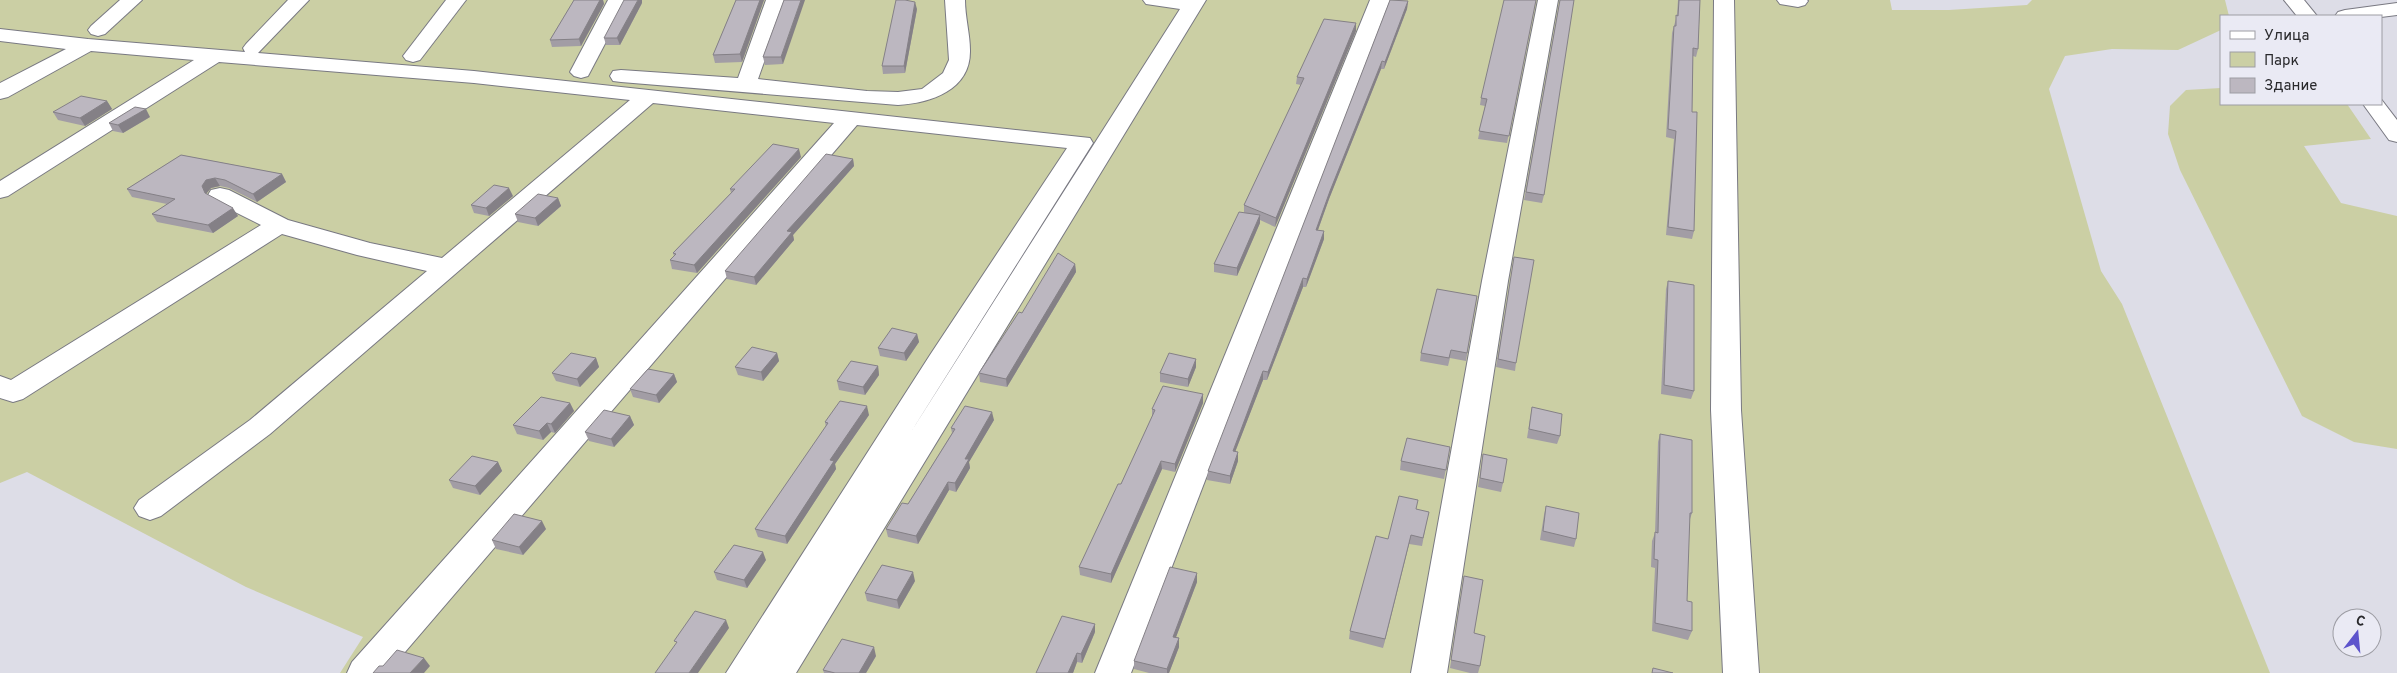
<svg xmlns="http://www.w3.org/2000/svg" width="2397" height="673" viewBox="0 0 2397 673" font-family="Overpass,sans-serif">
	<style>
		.green { fill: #cbcfa4 }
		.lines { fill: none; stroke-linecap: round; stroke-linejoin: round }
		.minor-casing { stroke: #797982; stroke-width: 2 }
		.major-casing { stroke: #797982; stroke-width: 2 }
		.minor { fill: #fff; fill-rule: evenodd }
		.major { fill: #fff; fill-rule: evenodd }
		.wall { fill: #a29da5 }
		.shaded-wall { fill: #848086 }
		.building { fill: #bcb7c0; stroke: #848086 }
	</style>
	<rect width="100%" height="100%" fill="#dddde7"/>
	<g class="green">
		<path d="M0,0H1890L1892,10H1949L2027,5L2032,0H2225L2229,16H2221V30L2178,50L2112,49L2065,56L2049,89L2101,271L2122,304L2270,673H340L363,637L246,587L27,472L0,483Z"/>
		<path d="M2221,88V104H2347L2371,139L2304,146L2341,203L2397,216V449L2354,442L2302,416L2180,170L2168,134L2170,106L2186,90Z"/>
	</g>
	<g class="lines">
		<g class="minor-casing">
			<g id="minor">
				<path d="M120,0H142L105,34L98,36L91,34L88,30L91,26Z"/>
				<path d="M288,0H309L258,53L474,71L1090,138L1093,143L909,435L1180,9L1146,4L1143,0H1206L796,673H726L930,355L1067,148L857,125L387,673H347L352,662L834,123L653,103L270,434L161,516L150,520L139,516L134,508L139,500L250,420L427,271L357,255L282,234L23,399L13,402L0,398V376L11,380L261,225L211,200L208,195L211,190L220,188L229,190L288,220L370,243L442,258L630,100L474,83L219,62L8,196L0,198V181L194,60L91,51L8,97L0,99V83L66,49L0,41V29L88,39L245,52L243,48L246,44Z"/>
				<path d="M446,0H466L420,60L413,62L406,60L403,56Z"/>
				<path d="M608,0H628L588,76L581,78L574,76L570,72Z"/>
				<path d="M766,0H786L758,79L867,91L898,92L922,89L943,73L949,60L945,0H965C965,17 970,34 970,50C971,90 931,103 898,105L621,82L613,81L610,76L613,71L621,70L738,78Z"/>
				<path d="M1370,0H1390L1131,673H1095Z"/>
				<path d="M1538,0H1558L1508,281L1447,673H1411L1482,281Z"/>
				<path d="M1714,0H1734L1741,410L1759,673H1723L1711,410Z"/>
				<path d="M1777,0H1807L1808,1L1805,5L1798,7L1780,4Z"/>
				<path d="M2284,0H2304L2317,16H2297Z"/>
			</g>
		</g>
		<g class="major-casing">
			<g id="major">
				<path d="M2397,3V15L2381,17L2335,16L2338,12L2345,10Z"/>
				<path d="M2381,99L2397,120V142L2389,140L2363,104H2381Z"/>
			</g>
		</g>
		<use href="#minor" class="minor"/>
		<use href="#major" class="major"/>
	</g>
	<g class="wall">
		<path d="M574,0H603L604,4L581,46L552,47L550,40Z"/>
		<path d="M736,0H764L742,62L715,63L713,55Z"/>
		<path d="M784,0L783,64L765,65L763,57Z"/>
		<path d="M1536,0L1507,143L1478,139L1485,106L1480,105L1481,98Z"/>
		<path d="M1560,0L1544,195L1542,203L1524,200Z"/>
		<path d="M1678,0H1700L1698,49L1696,57L1693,56L1692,112L1694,231L1692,239L1666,235L1674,139L1666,137L1672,33L1677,15Z"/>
		<path d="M1408,1L1407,9L1384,69H1381L1329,199L1318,230L1324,239L1306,287H1303L1267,380H1263L1235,452L1238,461L1230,484L1207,480L1208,471Z"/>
		<path d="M642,3L620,45H606L604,38Z"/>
		<path d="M917,9L905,73L883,74L882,66Z"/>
		<path d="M1356,31L1275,227L1260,220V223L1237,276L1214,272V264L1244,212V205L1301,85L1296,84L1297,77Z"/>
		<path d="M107,101L112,109L85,126L58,120L53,112Z"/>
		<path d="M150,117L123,133L113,131L109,123Z"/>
		<path d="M181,155L282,174L286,182L257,202L229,188L220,186L211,188L206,194L238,216L213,233L157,222L152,214L167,204L132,197L127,189Z"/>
		<path d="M801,157L697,273L672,269L670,260L674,256L673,253L731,193L730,189Z"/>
		<path d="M853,159L854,166L793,235L794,240L756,285L727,279L725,271Z"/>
		<path d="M513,196L489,216L474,213L471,205Z"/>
		<path d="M558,198L561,206L538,226L518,222L515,214Z"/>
		<path d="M1075,264L1076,272L1007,387L980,382L979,373L1022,313Z"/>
		<path d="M1513,265L1516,363L1515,371L1496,367Z"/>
		<path d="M1668,281L1694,391L1691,399L1661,394L1666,289Z"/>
		<path d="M1477,296L1466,361L1450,358L1448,366L1420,361L1421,353Z"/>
		<path d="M917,334L919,342L906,361L880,356L878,348Z"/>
		<path d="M777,353L779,361L763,381L738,375L735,367Z"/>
		<path d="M596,358L599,367L580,387L556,381L552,373Z"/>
		<path d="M878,366L879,375L865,395L839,390L837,381Z"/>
		<path d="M1196,367L1188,387L1160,382V373Z"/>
		<path d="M674,374L677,382L659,403L633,397L630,389Z"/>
		<path d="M1203,394V403L1175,472L1162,469L1111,583L1080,575L1079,567L1121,484L1152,417V409Z"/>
		<path d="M570,403L574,411L555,433L551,432L543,440L517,434L513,425Z"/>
		<path d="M1532,407L1560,436L1557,444L1527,438Z"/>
		<path d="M869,415L835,464L836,469L787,544L758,537L755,529L826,427L825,422Z"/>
		<path d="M630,416L634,425L614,447L589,441L585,432Z"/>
		<path d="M994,420L969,462L970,468L956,492L949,490L918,544L888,537L886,529L908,504L952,433L951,428Z"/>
		<path d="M1660,434L1692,513L1689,522L1687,601L1692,631L1688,640L1652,631L1655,568L1651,567L1652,541L1655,533L1658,442Z"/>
		<path d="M1450,447L1444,479L1400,470L1401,461Z"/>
		<path d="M1483,454L1503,483L1501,492L1478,487Z"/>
		<path d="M498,462L502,471L480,495L453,488L449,480Z"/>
		<path d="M1546,506L1576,539L1574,547L1540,540L1544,515Z"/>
		<path d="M1417,509L1427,520L1422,546L1409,544L1383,648L1349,639L1350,631L1388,539Z"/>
		<path d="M546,529L523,555L496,549L492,540Z"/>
		<path d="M766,560L747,588L717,580L714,572Z"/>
		<path d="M1197,573V582L1176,637L1179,638V647L1169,673H1149L1134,669V661Z"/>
		<path d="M1464,576L1480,666L1478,673H1470L1450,668Z"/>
		<path d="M915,581L899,609L867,601L865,593Z"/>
		<path d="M1095,632L1082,663L1077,662L1073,673H1036Z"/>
		<path d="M876,656L866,673H824L823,670Z"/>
	</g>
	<g class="shaded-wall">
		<path d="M600,0H603L604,4L581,46L579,39Z"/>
		<path d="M638,0H642V3L620,45L617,38Z"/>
		<path d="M760,0H764L742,62L740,54Z"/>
		<path d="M801,0H805L783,64L781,57Z"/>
		<path d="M1408,1L1407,9L1384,69L1385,62Z"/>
		<path d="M915,2L917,9L905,73L904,66Z"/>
		<path d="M1356,23V31L1275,227L1276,218Z"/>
		<path d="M1382,61L1381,69L1329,199L1315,238L1316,230L1330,191Z"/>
		<path d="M107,101L112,109L85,126L80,118Z"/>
		<path d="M146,109L150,117L123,133L118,125Z"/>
		<path d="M799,149L801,157L697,273L694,265Z"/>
		<path d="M853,159L854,166L793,235L794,240L756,285L754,277L787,231Z"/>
		<path d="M282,174L286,182L257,202L253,194Z"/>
		<path d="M215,178L220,186L211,188L206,194L205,193L202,186L206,180Z"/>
		<path d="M509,188L513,196L489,216L486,208Z"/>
		<path d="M558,198L561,206L538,226L535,218Z"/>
		<path d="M233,208L238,216L213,233L208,225Z"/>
		<path d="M1260,215V223L1237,276V268Z"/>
		<path d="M1324,231V239L1306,287L1307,279Z"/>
		<path d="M1075,264L1076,272L1007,387L1006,379Z"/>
		<path d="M1303,278V287L1267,380L1268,372Z"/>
		<path d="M917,334L919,342L906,361L904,353Z"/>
		<path d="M777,353L779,361L763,381L761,372Z"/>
		<path d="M596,358L599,367L580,387L577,379Z"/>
		<path d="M1196,359V367L1188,387V379Z"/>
		<path d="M878,366L879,375L865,395L863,387Z"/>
		<path d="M1263,371V380L1232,460L1233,451Z"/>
		<path d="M674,374L677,382L659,403L656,395Z"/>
		<path d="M1203,394V403L1175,472V464Z"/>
		<path d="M570,403L574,411L555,433L551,424Z"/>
		<path d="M867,406L869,415L835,464L836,469L787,544L785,536L830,460Z"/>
		<path d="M992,412L994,420L969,462L970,468L956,492L955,483L965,459Z"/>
		<path d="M630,416L634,425L614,447L611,439Z"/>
		<path d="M547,423L551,432L543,440L539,431Z"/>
		<path d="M1238,452V461L1230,484V476Z"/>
		<path d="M1161,461L1162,469L1111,583V574Z"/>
		<path d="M498,462L502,471L480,495L475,486Z"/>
		<path d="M948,482L949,490L918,544L916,536Z"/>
		<path d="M542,521L546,529L523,555L519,547Z"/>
		<path d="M1411,535L1409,544L1383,648L1385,639Z"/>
		<path d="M763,552L766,560L747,588L744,580Z"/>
		<path d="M913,572L915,581L899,609L897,600Z"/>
		<path d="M1197,573V582L1173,645V637Z"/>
		<path d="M726,620L729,628L698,673H689Z"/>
		<path d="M1095,624V632L1082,663L1081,654Z"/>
		<path d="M1179,638V647L1169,673H1167V669Z"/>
		<path d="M874,647L876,656L866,673H859Z"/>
		<path d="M1077,653V662L1073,673H1068Z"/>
		<path d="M424,658L430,666L424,673H410Z"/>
	</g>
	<g class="building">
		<path d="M574,0H600L579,39L550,40Z"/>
		<path d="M624,0H638L617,38H604Z"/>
		<path d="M736,0H760L740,54L713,55Z"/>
		<path d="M784,0H801L781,57H763Z"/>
		<path d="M896,0H905L915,2L904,66H882Z"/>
		<path d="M1390,0L1408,1L1385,62L1382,61L1330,191L1316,230L1324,231L1307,279L1303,278L1268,372L1263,371L1233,451L1238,452L1230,476L1208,471Z"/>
		<path d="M1504,0H1536L1509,136L1479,131L1487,99L1481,98Z"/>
		<path d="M1560,0H1574L1544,195L1526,192Z"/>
		<path d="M1679,0H1700L1698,49L1693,48L1692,112H1697L1694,231L1668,227L1676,131L1668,129L1674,26H1676V15L1678,16Z"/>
		<path d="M1324,19L1356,23L1276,218L1244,205L1304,78L1297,77Z"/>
		<path d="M81,96L107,101L80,118L53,112Z"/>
		<path d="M135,107L146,109L118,125L109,123Z"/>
		<path d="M773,144L799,149L694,265L670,260L676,254L673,253L735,189H730Z"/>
		<path d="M826,154L853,159L787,231L792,232L754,277L725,271Z"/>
		<path d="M181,155L282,174L253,194L225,180L215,178L206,180L202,186L205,193L233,208L208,225L152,214L175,199L127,189Z"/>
		<path d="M494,185L509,188L486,208L471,205Z"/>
		<path d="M538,194L558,198L535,218L515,214Z"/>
		<path d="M1239,212L1260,215L1237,268L1214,264Z"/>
		<path d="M1058,253L1075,264L1006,379L979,373L1019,312L1022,313Z"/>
		<path d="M1514,257L1534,260L1516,363L1498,359Z"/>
		<path d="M1668,281L1694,285V391L1664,385Z"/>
		<path d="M1437,289L1477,296L1467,353L1451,350L1449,358L1421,353Z"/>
		<path d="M892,328L917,334L904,353L878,348Z"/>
		<path d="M752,347L777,353L761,372L735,367Z"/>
		<path d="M571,353L596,358L577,379L552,373Z"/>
		<path d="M1169,353L1196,359L1188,379L1160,373Z"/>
		<path d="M851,361L878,366L863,387L837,381Z"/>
		<path d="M648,369L674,374L656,395L630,389Z"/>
		<path d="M1163,386L1203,394L1175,464L1161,461L1111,574L1079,567L1118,484H1121L1155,410L1152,409Z"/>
		<path d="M541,397L570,403L551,424L547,423L539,431L513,425Z"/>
		<path d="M840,401L867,406L830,460L834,461L785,536L755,529L828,423L825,422Z"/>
		<path d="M965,406L992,412L965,459H969L955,483L948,482L916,536L886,529L902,503L908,504L955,429L951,428Z"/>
		<path d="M1532,407L1562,414L1560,436L1529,429Z"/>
		<path d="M604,410L630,416L611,439L585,432Z"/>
		<path d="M1660,434L1692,440V513H1690L1687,601L1692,602V631L1655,623L1658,560L1654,559L1655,532L1658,533Z"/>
		<path d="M1407,438L1450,447L1446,470L1401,461Z"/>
		<path d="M1483,454L1507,459L1503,483L1480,478Z"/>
		<path d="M472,456L498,462L475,486L449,480Z"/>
		<path d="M1399,496L1418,500L1416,509L1429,512L1423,538L1411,535L1385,639L1350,631L1376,536L1388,539Z"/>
		<path d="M1546,506L1579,513L1576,539L1543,531Z"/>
		<path d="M514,514L542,521L519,547L492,540Z"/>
		<path d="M734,545L763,552L744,580L714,572Z"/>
		<path d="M882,565L913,572L897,600L865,593Z"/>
		<path d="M1170,567L1197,573L1173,637L1179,638L1167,669L1134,661Z"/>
		<path d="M1464,576L1483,580L1474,633L1485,636L1480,666L1451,660Z"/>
		<path d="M695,611L726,620L689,673H655L677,642L674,641Z"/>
		<path d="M1062,616L1095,624L1081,654L1077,653L1068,673H1036Z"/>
		<path d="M842,639L874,647L859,673H835L823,670Z"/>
		<path d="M397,650L424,658L410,673H373L379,666H383Z"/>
		<path d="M1653,668L1673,673H1652Z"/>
	</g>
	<rect x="2220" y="15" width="162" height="90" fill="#eaeaf4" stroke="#9d9da4"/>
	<rect x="2230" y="31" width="25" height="8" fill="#ffffff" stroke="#9d9da4"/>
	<text x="2264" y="40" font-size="15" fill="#29292c">Улица</text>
	<rect x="2230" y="52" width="25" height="15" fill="#cbcfa4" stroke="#9d9da4"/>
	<text x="2264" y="65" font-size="15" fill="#29292c">Парк</text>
	<rect x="2230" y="78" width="25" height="15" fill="#bcb7c0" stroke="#9d9da4"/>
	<text x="2264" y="90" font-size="15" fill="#29292c">Здание</text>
	<g transform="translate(2357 633) rotate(16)"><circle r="24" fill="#eaeaf4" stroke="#9d9da4"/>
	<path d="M0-4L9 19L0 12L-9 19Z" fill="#5d54cc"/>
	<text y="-8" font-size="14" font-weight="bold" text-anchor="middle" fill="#29292c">С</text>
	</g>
</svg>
